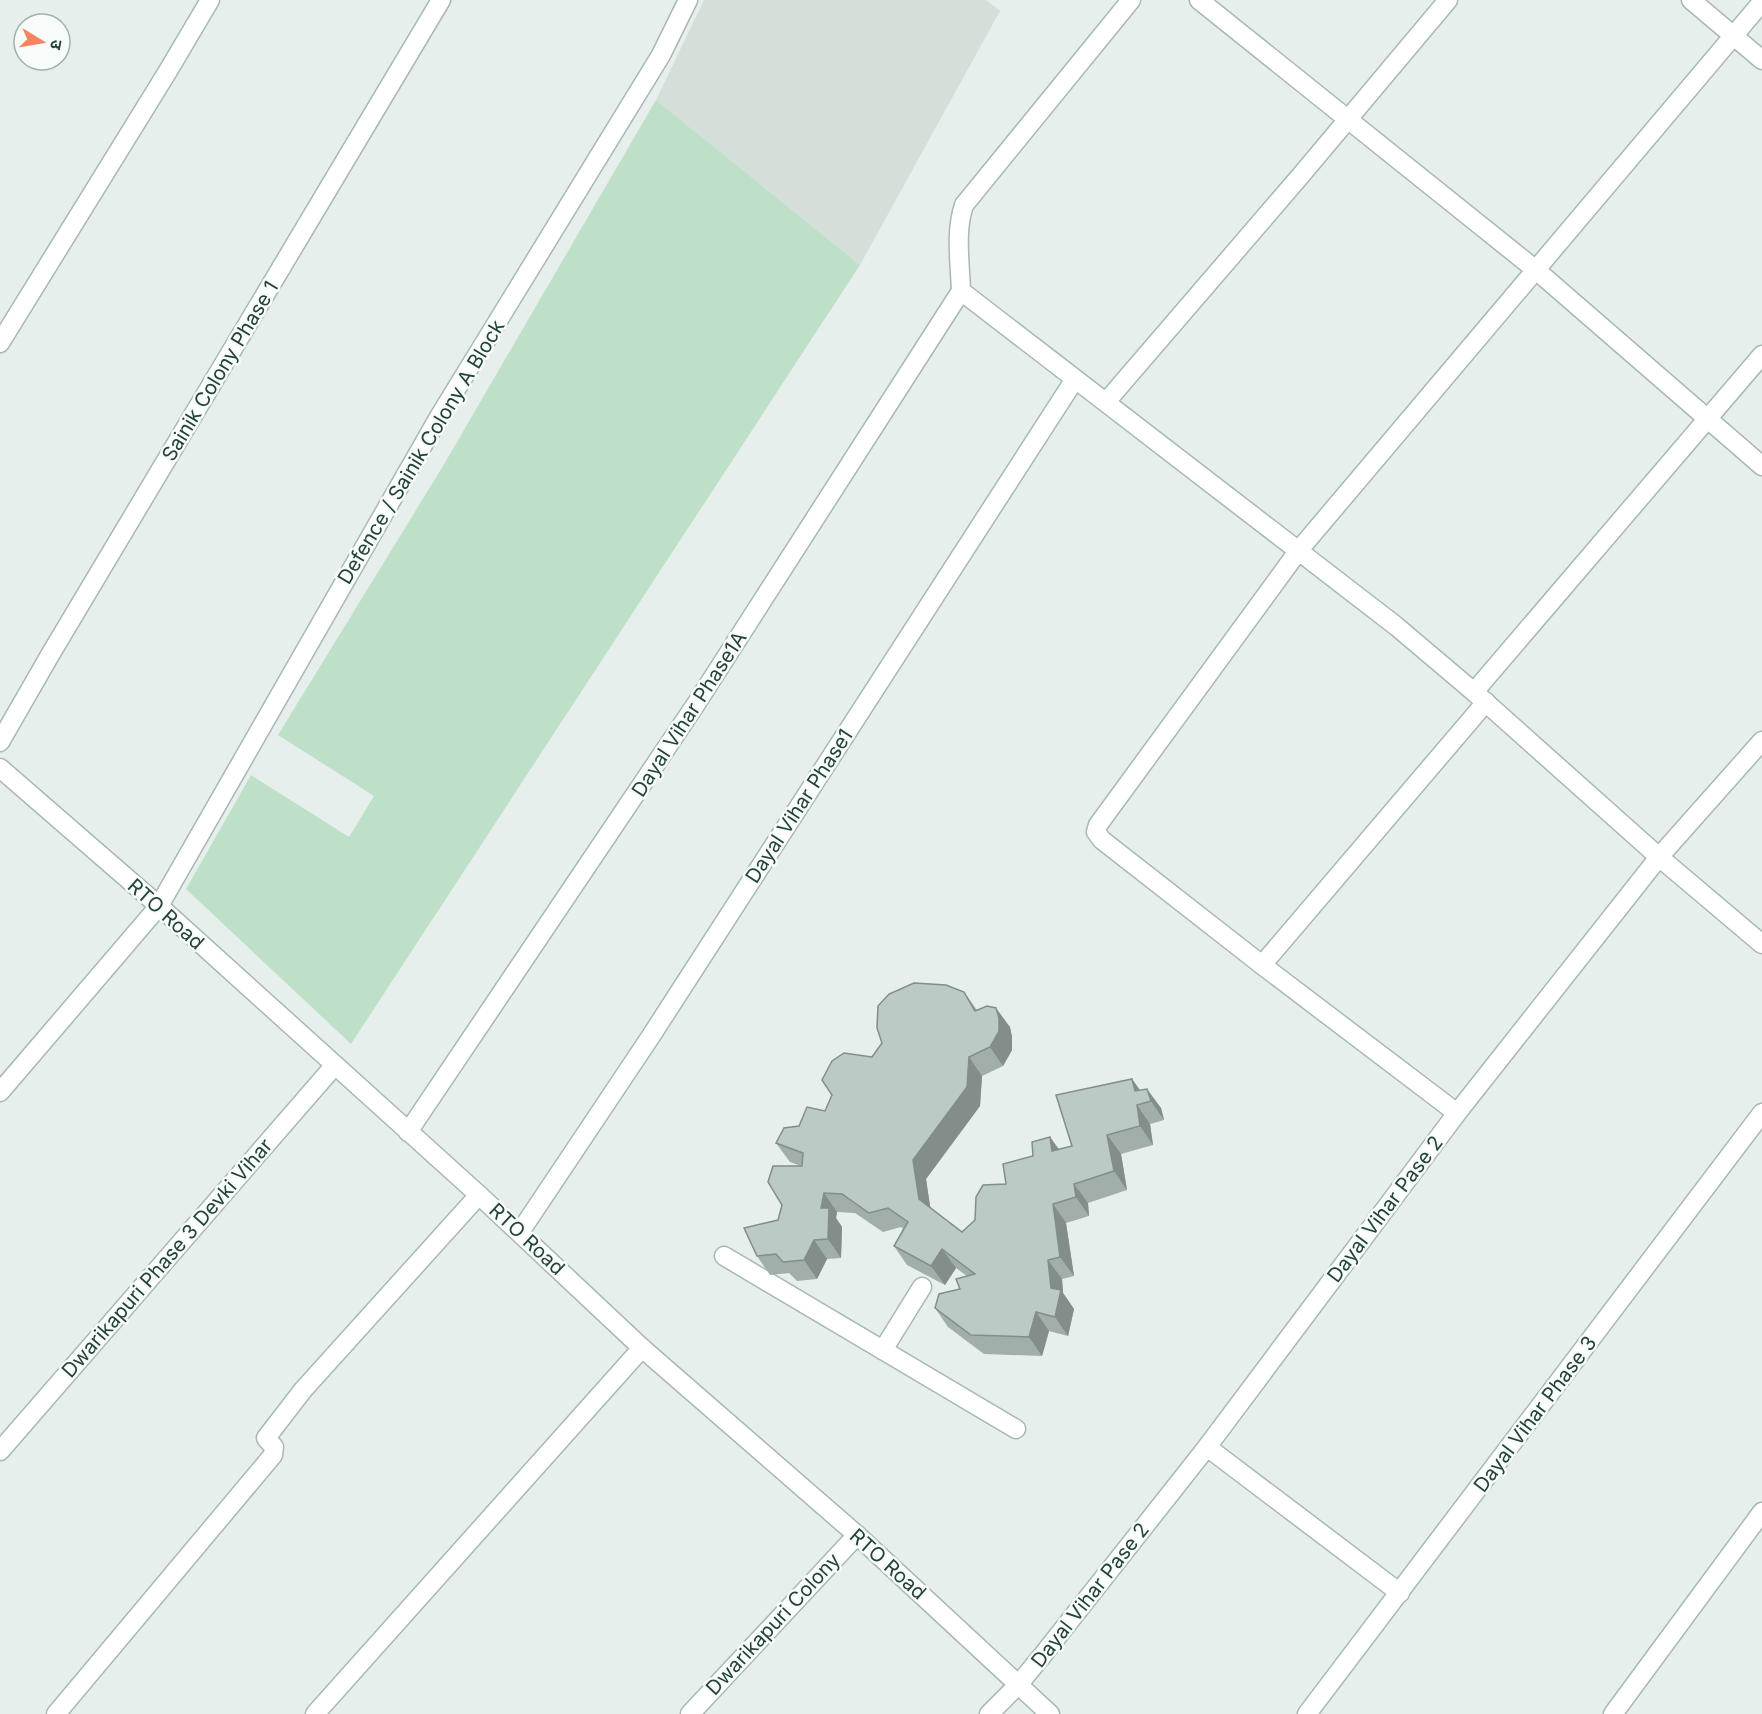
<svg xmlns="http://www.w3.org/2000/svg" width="1762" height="1714" viewBox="0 0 1762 1714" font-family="Inter,'Noto Sans Devanagari',sans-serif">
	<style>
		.built { fill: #d4dfda }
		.green { fill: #bfe0c8 }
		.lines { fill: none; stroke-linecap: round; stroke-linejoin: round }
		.service-casing { stroke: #a8b8b2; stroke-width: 21 }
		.minor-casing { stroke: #a8b8b2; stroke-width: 21 }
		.tertiary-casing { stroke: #a8b8b2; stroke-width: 21 }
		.service { stroke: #fff; stroke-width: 18 }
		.minor { stroke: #fff; stroke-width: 18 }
		.tertiary { stroke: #fff; stroke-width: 18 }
		.wall { fill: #a1aea9 }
		.shaded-wall { fill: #838d89 }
		.building { fill: #bbcac4; stroke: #838d89; stroke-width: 1.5 }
		.labels { text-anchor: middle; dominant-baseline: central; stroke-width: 5; stroke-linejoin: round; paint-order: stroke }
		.street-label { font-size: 20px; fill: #24423a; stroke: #f7fbf9 }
	</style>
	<rect width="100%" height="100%" fill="#e6efeb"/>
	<path class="built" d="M704,0H986L1000,11L860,265L656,100Z"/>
	<path class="green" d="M656,100L860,265L351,1044L186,889L251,775L349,837L374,796L278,735L443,466Z"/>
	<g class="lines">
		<g class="service-casing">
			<g id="service">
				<path d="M1199,0L1536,270L1762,466"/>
				<path d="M1691,0L1762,60"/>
				<path d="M724,1256L1016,1429"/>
				<path d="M883,1350L922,1287"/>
			</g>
		</g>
		<g class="minor-casing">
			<g id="minor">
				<path d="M1131,0L964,205C955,232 960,262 961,291L1396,626L1474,692L1659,857L1762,944"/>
				<path d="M0,343L168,71L210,0"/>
				<path d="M1106,402L1302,174L1448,0"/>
				<path d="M1474,692L1762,355"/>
				<path d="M0,742L50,655L441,0"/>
				<path d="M1262,965L1486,702"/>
				<path d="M0,1092L159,906L439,417L661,55L688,0"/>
				<path d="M1457,1113L1262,965L1102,840L1096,832L1098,825L1299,550L1762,2"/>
				<path d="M408,1132L696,704L961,291"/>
				<path d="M520,1232L651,1036L1075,379"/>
				<path d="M1207,1447L1400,1593"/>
				<path d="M0,1451L335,1065"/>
				<path d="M56,1714L273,1455L274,1447L266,1438L303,1390L479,1195"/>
				<path d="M315,1714L642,1348"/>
				<path d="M690,1714L857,1535"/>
				<path d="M989,1714L1018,1685L1042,1656L1207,1447L1457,1113L1659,857L1762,741"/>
				<path d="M1307,1714L1762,1113"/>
				<path d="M1613,1714L1762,1512"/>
			</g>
		</g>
		<g class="tertiary-casing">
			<path id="tertiary" d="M0,768L159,906L479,1195L642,1348L857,1535L1050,1714"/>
		</g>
		<use href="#service" class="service"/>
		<use href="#minor" class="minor"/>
		<use href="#tertiary" class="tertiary"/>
	</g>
	<path class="wall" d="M964,992L977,1010L1010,1027L1012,1037V1050L1003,1066L982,1076L980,1106L926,1179L930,1208L962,1232L975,1220L1006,1184L1050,1137L1059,1149L1072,1146L1132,1079L1140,1090L1161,1108L1164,1120L1150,1124L1153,1145L1121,1154L1127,1190L1088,1203L1089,1216L1066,1223L1074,1276L1062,1279L1063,1293L1074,1309L1068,1336L1049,1331L1042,1356L984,1354L948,1327L935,1308L960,1289L967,1276L956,1268L945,1285L907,1265L894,1246L903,1229L901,1227L883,1232L855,1213L837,1212L836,1218L842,1227L841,1258L827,1259L817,1279L797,1281L789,1273L770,1275L757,1256L778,1220L801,1166L790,1162L776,1143L799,1126L825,1111L872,1057Z"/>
	<g class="shaded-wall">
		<path d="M996,1008L1010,1027L1012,1037V1050L1003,1066L990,1047Z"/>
		<path d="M969,1057L982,1076L980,1106L926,1179L932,1218L919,1199L913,1160Z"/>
		<path d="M1132,1079L1145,1098L1135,1091Z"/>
		<path d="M1147,1089L1161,1108L1164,1120L1151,1101Z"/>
		<path d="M1137,1105L1150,1124L1153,1145L1140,1126Z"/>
		<path d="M1107,1135L1121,1154L1127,1190L1114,1171Z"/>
		<path d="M1050,1137L1063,1156L1052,1151Z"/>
		<path d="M1074,1184L1088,1203L1089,1216L1076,1197Z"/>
		<path d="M824,1193L837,1212L836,1218L842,1227L841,1258L828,1239L821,1208Z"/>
		<path d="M1053,1204L1066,1223L1074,1276L1060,1257Z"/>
		<path d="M814,1240L827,1259L817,1279L804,1260Z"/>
		<path d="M942,1249L956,1268L945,1285L931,1266Z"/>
		<path d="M1048,1260L1062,1279L1063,1293L1074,1309L1068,1336L1055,1317Z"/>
		<path d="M1036,1312L1049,1331L1042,1356L1029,1337Z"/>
	</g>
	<path class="building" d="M914,983L946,985L964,992L975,1011L987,1006L996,1008L999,1018V1031L990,1047L969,1057L967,1087L913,1160L919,1199L962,1232L975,1220L976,1197L983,1185L1006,1184L1003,1164L1033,1156L1032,1142L1050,1137L1052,1151L1072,1146L1056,1095L1132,1079L1135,1091L1147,1089L1151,1101L1137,1105L1140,1126L1107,1135L1114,1171L1074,1184L1076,1197L1053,1204L1060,1257L1048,1260L1051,1288L1061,1290L1055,1317L1036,1312L1029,1337L971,1335L935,1308L939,1294L960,1289L956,1279L975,1274L942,1249L931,1266L894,1246L908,1222L888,1208L869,1213L842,1194L824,1193L821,1208H829L828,1239L814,1240L804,1260L783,1262L776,1254L757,1256L744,1228L778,1220L782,1205L768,1182L773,1166H802L803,1153L776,1143L784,1128L799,1126L807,1107L825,1111L832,1095L822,1080L832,1061L844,1053L872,1057L882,1043L877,1028L878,1006L889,994Z"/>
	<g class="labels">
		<g class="street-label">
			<text transform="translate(220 371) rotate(-59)">Sainik Colony Phase 1</text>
			<text transform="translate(421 452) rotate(-59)">Defence / Sainik Colony A Block</text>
			<text transform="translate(689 714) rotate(-57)">Dayal Vihar Phase1A</text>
			<text transform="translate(799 806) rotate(-57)">Dayal Vihar Phase1</text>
			<text transform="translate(166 914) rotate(42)">RTO Road</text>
			<text transform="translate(1385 1209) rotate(-53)">Dayal Vihar Pase 2</text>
			<text transform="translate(527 1239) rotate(43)">RTO Road</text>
			<text transform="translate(167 1258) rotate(-49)">Dwarikapuri Phase 3 Devki Vihar</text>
			<text transform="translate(1535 1414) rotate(-53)">Dayal Vihar Phase 3</text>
			<text transform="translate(888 1564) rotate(42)">RTO Road</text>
			<text transform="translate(1090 1595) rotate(-52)">Dayal Vihar Pase 2</text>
			<text transform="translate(773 1624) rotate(-47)">Dwarikapuri Colony</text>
		</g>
	</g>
	<g transform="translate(42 42) rotate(101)"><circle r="28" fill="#f7fbf9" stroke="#a3b1ad" stroke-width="1.5"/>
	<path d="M0-4.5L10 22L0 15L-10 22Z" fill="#f4845f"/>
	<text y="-9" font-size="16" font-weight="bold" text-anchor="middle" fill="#24423a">उ</text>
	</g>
</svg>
